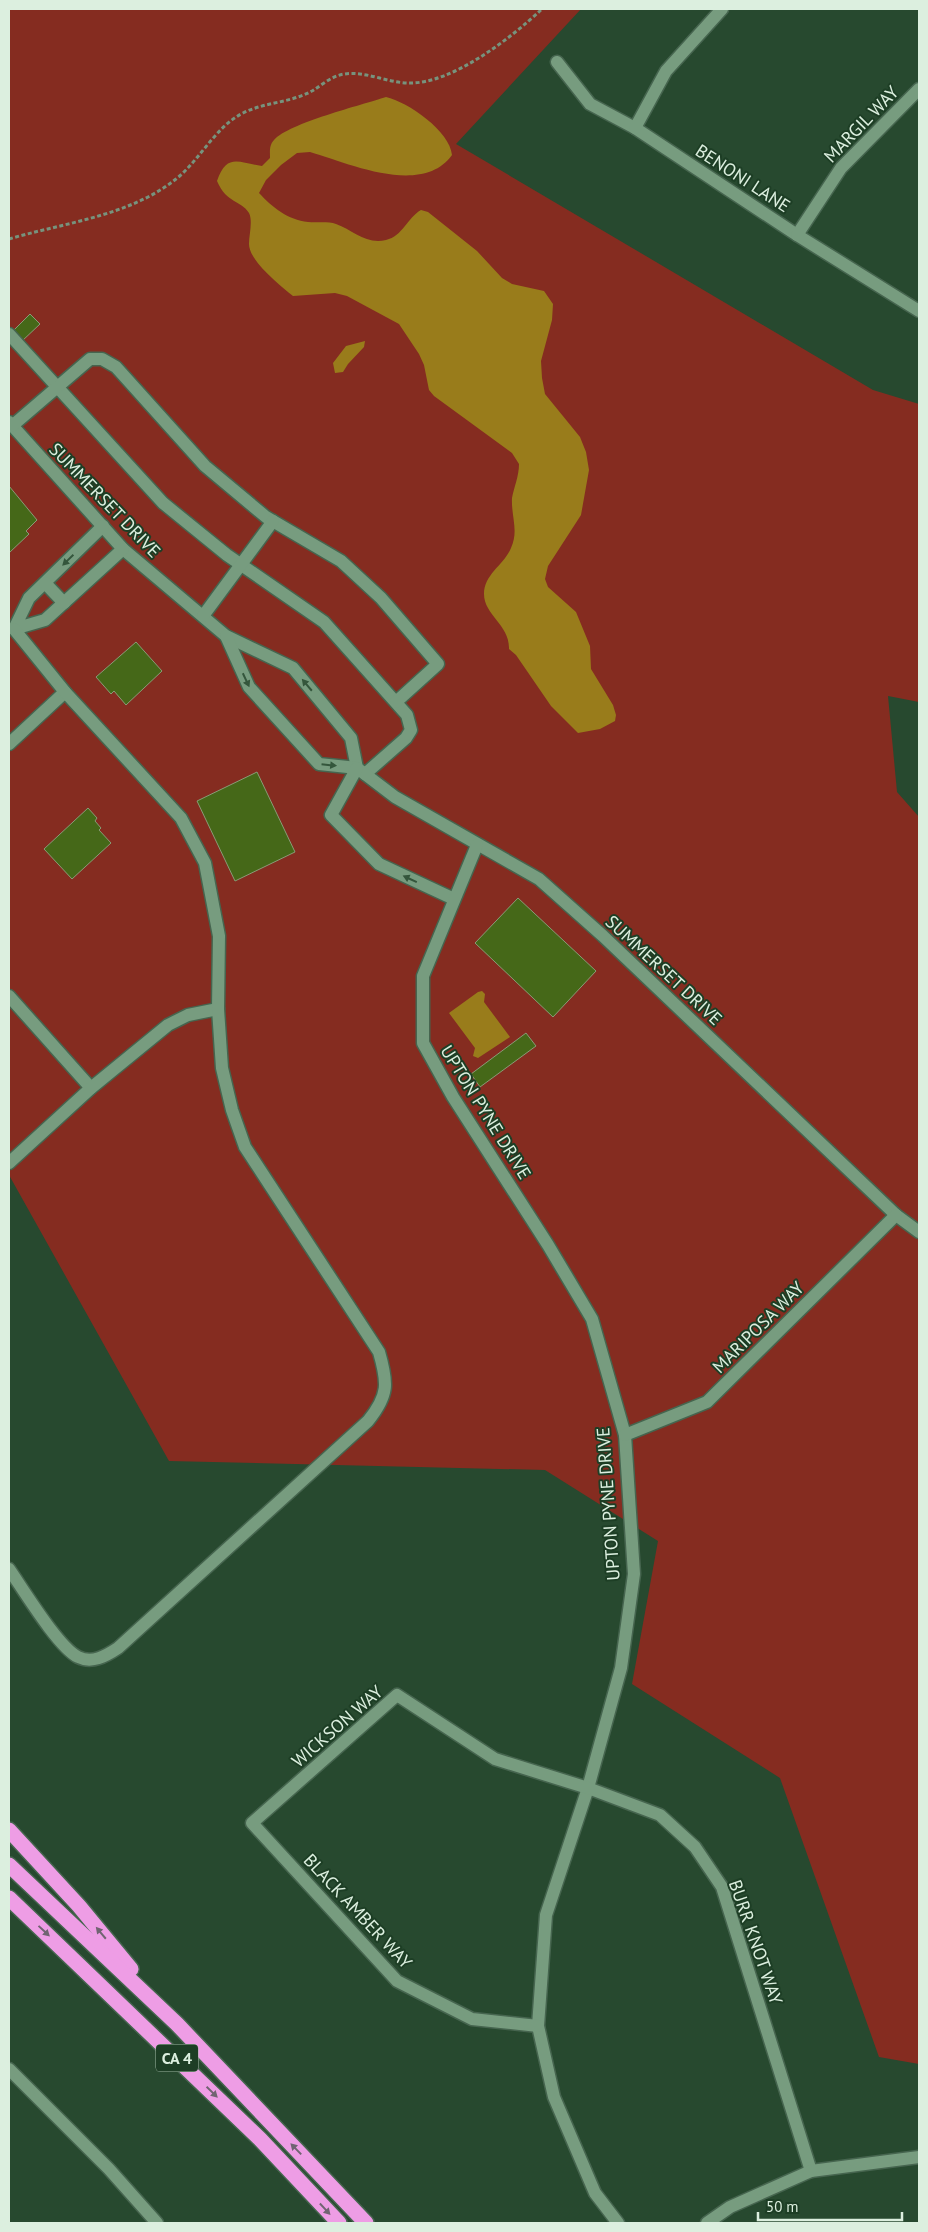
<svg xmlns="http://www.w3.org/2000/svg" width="928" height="2232" viewBox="0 0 928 2232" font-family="'PT Sans',sans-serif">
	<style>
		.green { fill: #852c20 }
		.water { fill: #997c1b }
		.building { fill: #456818; stroke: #889c76 }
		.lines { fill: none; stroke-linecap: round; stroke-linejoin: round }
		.minor-casing { stroke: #46654f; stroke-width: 15 }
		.highway-casing { stroke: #46654f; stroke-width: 18 }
		.path { stroke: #77937d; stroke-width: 3; stroke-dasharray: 4 2.5; stroke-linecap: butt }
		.minor { stroke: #779c7f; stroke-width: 12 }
		.highway { stroke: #ee9de5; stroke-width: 15 }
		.oneway { fill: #34563c }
		.oneway2 { fill: #716472 }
		.labels { text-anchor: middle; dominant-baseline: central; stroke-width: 4; stroke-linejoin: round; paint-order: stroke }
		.shield { fill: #1d3e25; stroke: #a3baa7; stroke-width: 1 }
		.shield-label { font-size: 16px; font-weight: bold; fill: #dcefdf }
		.street-label { font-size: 18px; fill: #dcefdf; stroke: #1d3e25 }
	</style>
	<rect width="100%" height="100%" fill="#27492f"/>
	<path class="green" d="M9,9H581L456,144L873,390L919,404V702L888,696L897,792L919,817V2064L879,2057L780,1778L632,1684L658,1541L545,1470L169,1461L9,1175Z"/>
	<g class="water">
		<path d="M386,97C408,102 450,131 452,155C422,197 348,163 310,152L297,153L281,165L266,180L259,193C272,207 288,220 308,222C317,223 328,221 336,224C353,230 366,245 386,240C403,236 407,218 421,210L428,212L477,251L502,278L512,284L544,291L553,304L552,320L541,361L542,378L545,394L580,437L586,452L589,470L581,515L548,566L545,579L548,587L576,612L590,646L591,669L613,705L616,715L615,721L600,729L578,733L551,706L516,655L509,649C510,625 484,615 484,594C484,574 504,565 511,548C519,531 511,516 512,498C514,487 519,476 519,464L512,453L434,396L429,390L424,365L419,354L399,324L347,296L335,293L293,296C280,285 249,261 249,244C249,235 253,221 249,213C241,200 227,204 217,181C227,152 239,163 262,166L270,158C270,152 269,145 274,140C289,123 362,105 386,97Z"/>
		<path d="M365,341L364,347L348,364L343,372L335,373L333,363L346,346Z"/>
		<path d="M482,991L485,994L484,1002L510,1037L478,1058L473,1056L475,1048L449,1013L478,992Z"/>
	</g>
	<g class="building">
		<path d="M30,314L40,324L21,342L12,332Z"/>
		<path d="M9,486L37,520L26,531L29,534L9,553Z"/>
		<path d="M136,642L162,671L126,705L114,691L111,694L96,677Z"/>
		<path d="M257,772L295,852L235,881L197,801Z"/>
		<path d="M88,808L97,818L95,821L101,828L99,830L111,843L72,879L44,849Z"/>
		<path d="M518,898L596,971L553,1017L475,943Z"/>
		<path d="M526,1033L536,1046L480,1087L471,1074Z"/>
	</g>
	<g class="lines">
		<g class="minor-casing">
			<g id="minor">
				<path d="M557,62L590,104L635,128L797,235L919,311"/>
				<path d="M635,128L666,71L722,9"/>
				<path d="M797,235L841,168L919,89"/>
				<path d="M9,334L163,503L227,555L324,622L407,715L411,730L406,738L365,774"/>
				<path d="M9,422L123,549L226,636L293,668L351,738L357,768"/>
				<path d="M12,426L90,359H102L116,367L205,466L266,517L341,561L381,598L438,664L396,702"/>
				<path d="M103,526L29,598L14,629L45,620L123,549"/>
				<path d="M45,583L64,603"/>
				<path d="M203,616L273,521"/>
				<path d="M226,636L249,687L319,764L357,768L395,797L539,879L603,936L896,1215L919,1232"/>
				<path d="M9,744L65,692"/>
				<path d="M357,768L331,815L379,864L454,899"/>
				<path d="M477,845L423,976V1043L453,1097L548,1245L592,1319L625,1435L634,1574L621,1668L588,1788L546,1915L538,2026L554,2097L595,2193L618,2223"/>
				<path d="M9,996L91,1088"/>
				<path d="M9,1163L91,1088L168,1025L188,1015L218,1009"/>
				<path d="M625,1435L707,1402L896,1215"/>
				<path d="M9,1569C23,1589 58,1647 78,1657C92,1664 106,1656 118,1648L368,1421C389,1395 388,1383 379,1352L245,1147L232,1110L222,1068L218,1009L219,936L205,863L181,818L65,692L14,629"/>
				<path d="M538,2026L472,2019L397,1981L252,1823L397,1695L495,1759L588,1788L660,1815L695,1847L722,1887L811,2171"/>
				<path d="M9,2069L109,2169L157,2223"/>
				<path d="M707,2223L730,2207L811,2171L919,2157"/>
			</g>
		</g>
		<g class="highway-casing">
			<g id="highway">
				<path d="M9,1830L79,1906L131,1969"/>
				<path d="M9,1865L177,2024L366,2223"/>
				<path d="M9,1898L260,2139L339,2223"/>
			</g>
		</g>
		<path class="path" d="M9,239C63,223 130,216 176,179C200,160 215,127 243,113C265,102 290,103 312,91C322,85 333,75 345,74C366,71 388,83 409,83C452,84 511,38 542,9"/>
		<use href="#minor" class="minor"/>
		<use href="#highway" class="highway"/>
	</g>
	<defs><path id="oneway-solid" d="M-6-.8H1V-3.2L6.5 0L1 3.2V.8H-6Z" transform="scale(1.25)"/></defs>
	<g class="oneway">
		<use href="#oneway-solid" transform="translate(68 560) rotate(136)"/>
		<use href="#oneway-solid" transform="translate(246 680) rotate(65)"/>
		<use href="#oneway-solid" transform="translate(307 685) rotate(-130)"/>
		<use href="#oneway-solid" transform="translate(329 765) rotate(6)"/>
		<use href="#oneway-solid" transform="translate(410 879) rotate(-155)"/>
	</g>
	<g class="oneway2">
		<use href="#oneway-solid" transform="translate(44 1931) rotate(43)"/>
		<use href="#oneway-solid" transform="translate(101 1933) rotate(-130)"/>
		<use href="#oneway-solid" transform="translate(212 2092) rotate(44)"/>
		<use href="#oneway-solid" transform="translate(296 2149) rotate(-134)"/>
		<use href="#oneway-solid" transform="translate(325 2209) rotate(47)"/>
	</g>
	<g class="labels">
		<rect class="shield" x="156" y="2044.5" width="42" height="27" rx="4"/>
		<g class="shield-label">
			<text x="177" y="2058">CA 4</text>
		</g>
		<g class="street-label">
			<text transform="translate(861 124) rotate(-46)">MARGIL WAY</text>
			<text transform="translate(743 178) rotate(33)">BENONI LANE</text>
			<text transform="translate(105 500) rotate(46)">SUMMERSET DRIVE</text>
			<text transform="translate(664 970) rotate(43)">SUMMERSET DRIVE</text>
			<text transform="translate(486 1112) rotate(58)">UPTON PYNE DRIVE</text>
			<text transform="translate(758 1327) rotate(-45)">MARIPOSA WAY</text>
			<text transform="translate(608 1504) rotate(-94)">UPTON PYNE DRIVE</text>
			<text transform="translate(337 1726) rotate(-41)">WICKSON WAY</text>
			<text transform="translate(358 1911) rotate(47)">BLACK AMBER WAY</text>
			<text transform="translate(756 1942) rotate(71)">BURR KNOT WAY</text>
		</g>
	</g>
	<rect width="928" height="2232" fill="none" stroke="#dcefdf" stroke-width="20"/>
	<path d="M758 2212v8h144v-8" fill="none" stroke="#dcefdf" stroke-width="2.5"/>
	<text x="766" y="2212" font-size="15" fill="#dcefdf" stroke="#1d3e25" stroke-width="4" paint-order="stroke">50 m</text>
</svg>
